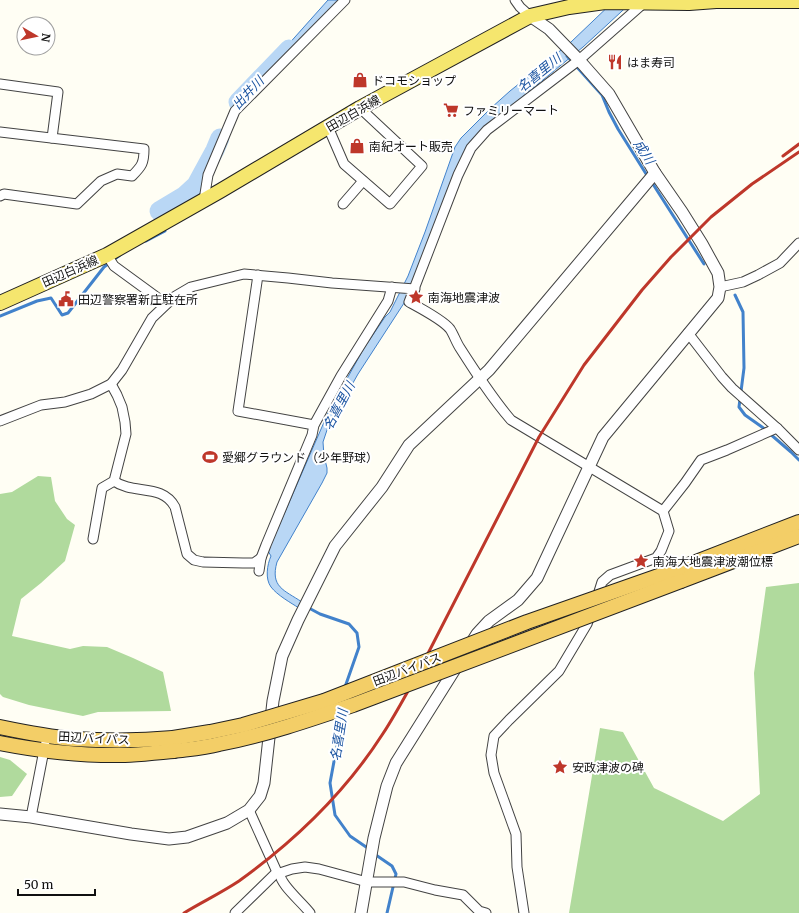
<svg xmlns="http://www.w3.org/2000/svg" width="799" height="913" viewBox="0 0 799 913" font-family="Merriweather,'Noto Sans JP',serif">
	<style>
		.forest { fill: #b0da9d }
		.water { fill: #b9d7f5; stroke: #4282cb }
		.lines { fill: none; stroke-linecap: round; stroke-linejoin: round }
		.stream { stroke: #4282cb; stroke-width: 3 }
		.river { stroke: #b9d7f5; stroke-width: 19 }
		.minor-casing { stroke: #434343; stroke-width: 11 }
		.tertiary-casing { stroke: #434343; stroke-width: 13 }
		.primary-casing { stroke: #212121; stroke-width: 16 }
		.trunk-casing { stroke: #212121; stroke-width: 16 }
		.minor { stroke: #fff; stroke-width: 9 }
		.tertiary { stroke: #fff; stroke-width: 11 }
		.primary { stroke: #f5e66e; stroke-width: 14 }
		.trunk { stroke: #f3ce67; stroke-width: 14 }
		.rail { stroke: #be372a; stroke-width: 3 }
		.trunk-bridge-casing { stroke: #212121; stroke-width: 16; stroke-linecap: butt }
		.trunk-bridge { stroke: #f3ce67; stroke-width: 14 }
		.labels { text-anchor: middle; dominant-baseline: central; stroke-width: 4; stroke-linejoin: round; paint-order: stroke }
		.poi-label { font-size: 12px; fill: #101010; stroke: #fff; text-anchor: start }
		.street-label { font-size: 12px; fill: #101010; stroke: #fff }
		.water-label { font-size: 13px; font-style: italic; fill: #1b54a1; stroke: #fff }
	</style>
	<rect width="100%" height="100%" fill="#fffef4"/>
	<g class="forest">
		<path d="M38,476L51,477L55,501L67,519L75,525L65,561L41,583L21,599L12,636L70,649L83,646L107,647L133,658L163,672L171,711L98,712L83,716L29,705L3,697L0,694V494L12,492Z"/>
		<path d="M799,583V913H569L600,728L623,732L654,788L723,821L760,794L754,673L766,587Z"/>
		<path d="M0,757L10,760L27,774L12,796L0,797Z"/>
	</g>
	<g class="water">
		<path d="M328,0H342L272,70L270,65Z"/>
		<path d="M615,0H634L583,47L475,136L466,147L413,284L406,300L358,374L328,427L323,442L324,456L327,468V473L322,483L277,562C270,587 284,590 302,602L299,608C291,603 277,595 271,587C265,579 267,565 271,556L268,551L328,413L364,348L385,317L390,312L408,276L425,232L455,147L461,138L491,108L510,91L571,42Z"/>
	</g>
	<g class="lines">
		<g class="stream">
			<path d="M567,56L602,95L609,112L618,129L648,177"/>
			<path d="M651,181L704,264"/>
			<path d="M146,241L165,231"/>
			<path d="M735,295L743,312L744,368L739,407L745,415L762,427L791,452L799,460"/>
			<path d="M0,316L37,301L51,298L62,315L68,313L104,267L120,255"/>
			<path d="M307,607L320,614L349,624L357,633L359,647L345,687"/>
			<path d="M343,713L330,783L335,815L350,836L369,849"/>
			<path d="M373,853L392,866L396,874L387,913"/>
		</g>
		<g class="river">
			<path d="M238,102L289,49"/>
			<path d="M159,211L184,196L196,185L215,150L220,138"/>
		</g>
		<g class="minor-casing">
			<g id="minor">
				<path d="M515,0L520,7L530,16"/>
				<path d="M0,84L58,92L52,138"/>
				<path d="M328,127L344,164L390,204L422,166L360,108"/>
				<path d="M0,132L144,149C144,163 142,166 132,176L117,174L101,181L77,204L4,194L0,196"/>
				<path d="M204,200L208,175L235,111L345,0"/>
				<path d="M343,204L363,181"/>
				<path d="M107,255L114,266L166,304"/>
				<path d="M258,275L238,411L314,425"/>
				<path d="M720,287L743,282L758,275L780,263L799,243"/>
				<path d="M688,333L722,377L732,388L777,428L799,450"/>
				<path d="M0,421L41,405L65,402L91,394L111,384L122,370L152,318L174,297L191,287L244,274L288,278L332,283L415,289"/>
				<path d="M114,481C133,495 162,483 175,507L187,554L194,560L203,562L243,563H254L261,558"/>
				<path d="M663,511L685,483L701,460L727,450L777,428"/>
				<path d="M93,539L102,488L114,481L126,434L125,422L122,407L117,395L111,384"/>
				<path d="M259,571L261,558L266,545L312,435L314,425L341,376L388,301L392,287"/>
				<path d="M596,601L602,582L610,575L656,558L661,551L669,531L663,511L511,420C492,398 476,373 460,348C456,342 454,335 450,329C443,320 420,308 409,302L458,175L471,148L487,130L579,60L646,1"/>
				<path d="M249,810L277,872L280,873L292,869L305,867L319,869L367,882H404L435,890L463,895L479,911L486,913"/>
				<path d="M31,817L45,745"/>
				<path d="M280,873C279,884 303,903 310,913"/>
				<path d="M235,913L277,872"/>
				<path d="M524,913L517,867L516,834L494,773L491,755L494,736L509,720L559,671L587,624L591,613"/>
			</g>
		</g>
		<g class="tertiary-casing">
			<g id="tertiary">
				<path d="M0,814L31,817L131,834L169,839L187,837L227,823L249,810L260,796L264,783L273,701L282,656L298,620L335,546L382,487L409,445L489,370L655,173"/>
				<path d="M361,913L374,838L387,786L396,763L477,634L489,621L518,600L537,578L603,437L718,298L720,287L718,273L702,244L682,212L655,173L609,94L579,60L549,29L530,16"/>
			</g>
		</g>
		<g class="primary-casing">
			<path id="primary" d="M0,303L107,255L220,191L360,108L530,16L569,7L605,2L689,3L716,1H799"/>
		</g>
		<g class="trunk-casing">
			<g id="trunk">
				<path d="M678,569L799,522"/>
				<path d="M681,581L799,536"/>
				<path d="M0,727C24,732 49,737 74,739C107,741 140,741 173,738"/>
				<path d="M0,743C41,751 83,756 125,755C141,755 157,752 174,751"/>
			</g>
		</g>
		<use href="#minor" class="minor"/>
		<use href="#tertiary" class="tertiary"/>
		<use href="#primary" class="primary"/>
		<use href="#trunk" class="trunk"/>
		<g class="rail">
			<path d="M783,156L799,144"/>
			<path d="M184,913C202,902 221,893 239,881C296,840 344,794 382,735C396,714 408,691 420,669L539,437L584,365L642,290L671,257L711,217L752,184L799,152"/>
		</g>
		<g class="trunk-bridge-casing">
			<g id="trunk-bridge">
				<path d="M173,738L210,732L243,725L324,701L527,622L678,569"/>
				<path d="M174,751C189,749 204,748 219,744C265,735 309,720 353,705L681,581"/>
			</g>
		</g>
		<use href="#trunk-bridge" class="trunk-bridge"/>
	</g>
	<defs>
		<g id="restaurant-bare" transform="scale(1.2)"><path d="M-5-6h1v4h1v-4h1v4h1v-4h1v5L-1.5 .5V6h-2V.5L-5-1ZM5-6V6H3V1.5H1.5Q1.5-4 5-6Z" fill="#be372a" stroke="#fff" stroke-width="2.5" paint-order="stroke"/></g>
		<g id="shop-bare" transform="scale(1.2)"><path d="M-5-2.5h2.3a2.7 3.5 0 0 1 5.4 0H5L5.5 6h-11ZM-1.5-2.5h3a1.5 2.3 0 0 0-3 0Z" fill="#be372a" stroke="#fff" stroke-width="2.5" paint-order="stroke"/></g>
		<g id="supermarket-bare" transform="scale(1.2)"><path d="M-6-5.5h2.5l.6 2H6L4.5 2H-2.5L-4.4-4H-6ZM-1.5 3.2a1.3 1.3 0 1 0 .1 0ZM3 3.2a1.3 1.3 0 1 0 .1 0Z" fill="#be372a" stroke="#fff" stroke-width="2.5" paint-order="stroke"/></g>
		<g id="sight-bare" transform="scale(1.2)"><path d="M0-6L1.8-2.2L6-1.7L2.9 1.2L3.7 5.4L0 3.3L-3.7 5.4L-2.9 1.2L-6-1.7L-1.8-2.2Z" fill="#be372a" stroke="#fff" stroke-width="2.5" paint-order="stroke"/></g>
		<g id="civic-bare" transform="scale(1.2)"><path d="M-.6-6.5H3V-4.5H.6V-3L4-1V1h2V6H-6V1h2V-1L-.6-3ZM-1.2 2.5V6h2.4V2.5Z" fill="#be372a" stroke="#fff" stroke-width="2.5" paint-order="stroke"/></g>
		<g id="stadium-bare" transform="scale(1.2)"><path d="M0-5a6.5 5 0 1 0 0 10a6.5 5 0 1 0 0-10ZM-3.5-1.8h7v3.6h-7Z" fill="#be372a" stroke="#fff" stroke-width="2.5" paint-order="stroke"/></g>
	</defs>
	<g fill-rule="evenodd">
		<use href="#restaurant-bare" x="615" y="62"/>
		<use href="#shop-bare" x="360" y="80"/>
		<use href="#supermarket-bare" x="451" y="110"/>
		<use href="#shop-bare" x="357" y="146"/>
		<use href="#sight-bare" x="416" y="297"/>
		<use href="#civic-bare" x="66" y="299"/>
		<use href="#stadium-bare" x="210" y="457"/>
		<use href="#sight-bare" x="641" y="561"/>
		<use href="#sight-bare" x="560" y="767"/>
	</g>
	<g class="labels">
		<g class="poi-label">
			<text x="627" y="62">はま寿司</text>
			<text x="372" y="80">ドコモショップ</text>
			<text x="463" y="110">ファミリーマート</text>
			<text x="369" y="146">南紀オート販売</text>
			<text x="428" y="297">南海地震津波</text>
			<text x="78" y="299">田辺警察署新庄駐在所</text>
			<text x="222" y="457">愛郷グラウンド（少年野球）</text>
			<text x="653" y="561">南海大地震津波潮位標</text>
			<text x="572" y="767">安政津波の碑</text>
		</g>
		<g class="street-label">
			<text transform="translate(353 113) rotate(-30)">田辺白浜線</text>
			<text transform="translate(70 271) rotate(-24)">田辺白浜線</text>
			<text transform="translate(407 669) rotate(-21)">田辺バイパス</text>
			<text transform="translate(94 738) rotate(3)">田辺バイパス</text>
		</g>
		<g class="water-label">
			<text transform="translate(539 73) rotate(-39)">名喜里川</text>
			<text transform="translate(248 93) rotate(-47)">出井川</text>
			<text transform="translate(644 152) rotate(57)">成川</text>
			<text transform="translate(339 406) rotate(-62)">名喜里川</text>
			<text transform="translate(339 735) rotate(-81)">名喜里川</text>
		</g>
	</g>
	<g transform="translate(36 36) rotate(99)"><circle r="19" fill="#ffffff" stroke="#9f9f9f"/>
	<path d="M0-3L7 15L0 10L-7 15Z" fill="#be372a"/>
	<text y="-6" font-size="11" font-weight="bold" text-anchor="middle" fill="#101010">N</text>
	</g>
	<path d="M18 889v6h77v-6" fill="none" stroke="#101010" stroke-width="2"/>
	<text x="24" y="889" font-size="12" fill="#101010" stroke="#ffffff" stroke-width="3" paint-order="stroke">50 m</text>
</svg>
